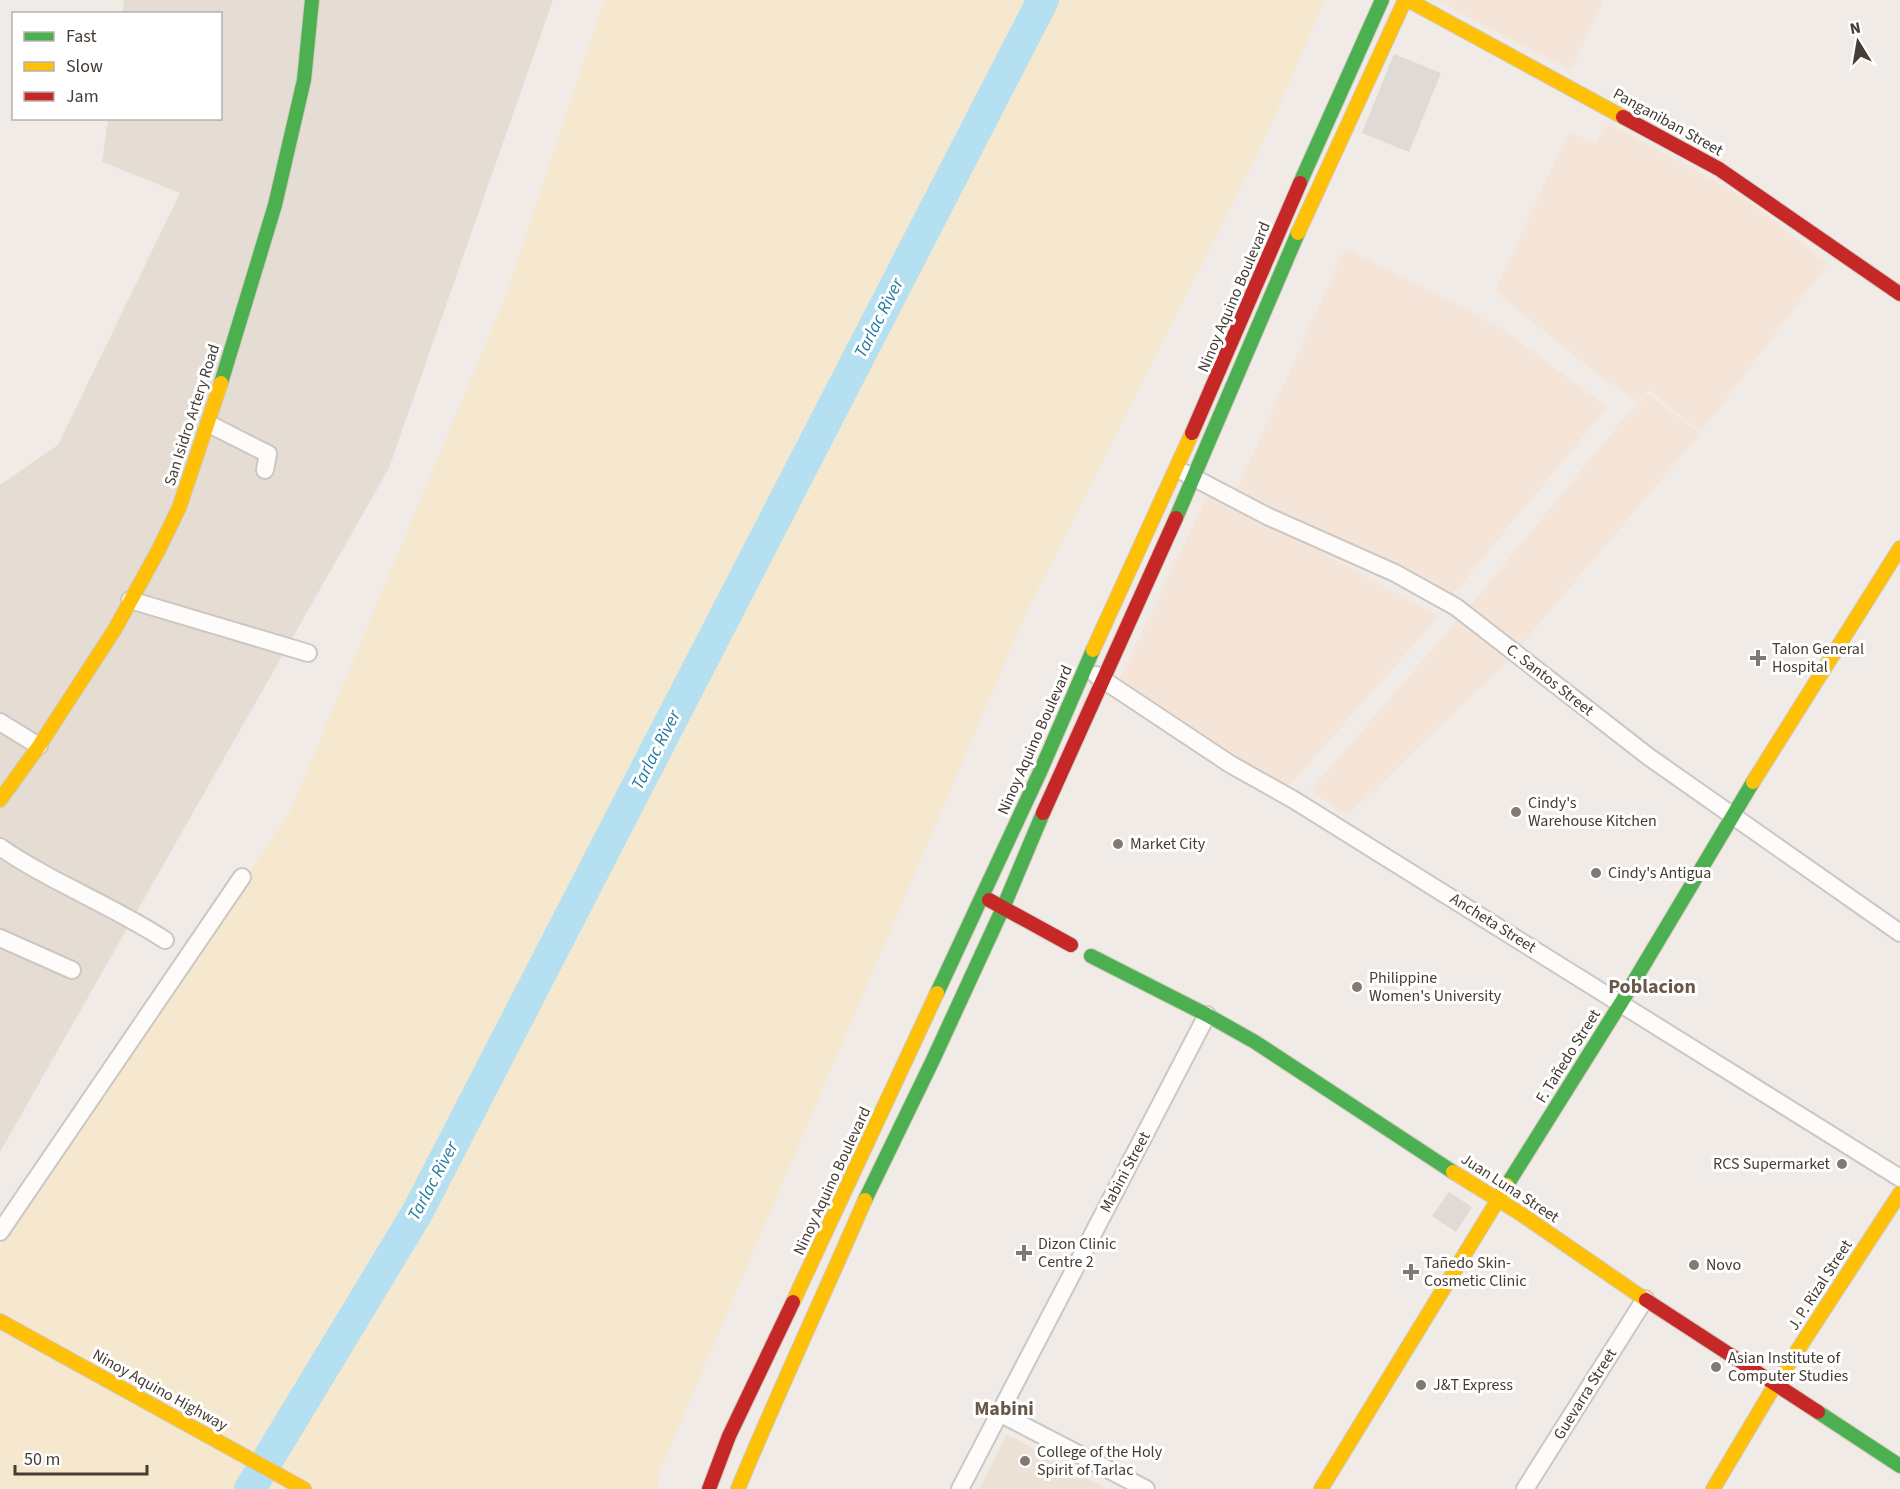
<svg xmlns="http://www.w3.org/2000/svg" width="1900" height="1489" viewBox="0 0 1900 1489" font-family="'Source Sans 3',sans-serif">
	<style>
		.residential { fill: #e5ddd3 }
		.commercial { fill: #f4e5d8 }
		.education { fill: #ece2d5 }
		.sand { fill: #f6e8ce }
		.parking { fill: #dfdad6 }
		.lines { fill: none; stroke-linecap: round; stroke-linejoin: round }
		.river { stroke: #b4e0f1; stroke-width: 32 }
		.street-casing { stroke: #ccc7c2; stroke-width: 20 }
		.fast-casing { stroke: #d1c9be; stroke-width: 16 }
		.slow-casing { stroke: #d1c9be; stroke-width: 16 }
		.jam-casing { stroke: #d1c9be; stroke-width: 16 }
		.street { stroke: #fdfcfb; stroke-width: 16 }
		.fast { stroke: #4caf50; stroke-width: 14 }
		.slow { stroke: #ffc107; stroke-width: 14 }
		.jam { stroke: #c62828; stroke-width: 14 }
		.poi-dot { fill: #817972; stroke: #fff; stroke-width: 2 }
		.labels { text-anchor: middle; dominant-baseline: central; stroke-width: 6; stroke-linejoin: round; paint-order: stroke }
		.street-label { font-size: 16px; fill: #453c33; stroke: #fff }
		.poi-label { font-size: 16px; fill: #453c33; stroke: #fff; text-anchor: start }
		.water-label { font-size: 18px; font-style: italic; fill: #217aa0; stroke: #fff }
		.quarter-label { font-size: 20px; font-weight: bold; fill: #695849; stroke: #fff }
	</style>
	<rect width="100%" height="100%" fill="#f0ebe6"/>
	<path class="residential" d="M124,0H553L389,468L0,1152V485L58,445L180,193L102,162L108,119L220,118V14L122,13Z"/>
	<g class="commercial">
		<path d="M1437,0H1604L1571,71Z"/>
		<path d="M1608,123L1739,194L1828,263L1701,432L1649,390L1637,402L1591,369L1495,291L1569,131L1596,144Z"/>
		<path d="M1345,248L1501,328L1607,407L1450,598L1235,494Z"/>
		<path d="M1648,394L1700,434L1503,666L1348,815L1310,791L1471,605L1626,416Z"/>
		<path d="M1209,492L1439,616L1289,786L1230,761L1120,679Z"/>
	</g>
	<path class="education" d="M1007,1434L1107,1489H979Z"/>
	<path class="sand" d="M604,0H1325L1261,147L1025,615L660,1470L657,1489H0V1246L290,812L507,293Z"/>
	<g class="parking">
		<path d="M1394,54L1441,73L1409,152L1362,133Z"/>
		<path d="M1449,1192L1472,1207L1456,1232L1432,1216Z"/>
	</g>
	<g class="lines">
		<path class="river" d="M250,1489L417,1213L1043,0"/>
		<g class="street-casing">
			<g id="street">
				<path d="M209,424L268,454L265,470"/>
				<path d="M1185,473L1267,516L1395,573L1456,607L1649,757L1900,933"/>
				<path d="M130,600L308,653"/>
				<path d="M1096,675L1230,764L1294,800L1900,1178"/>
				<path d="M0,722L39,746"/>
				<path d="M0,847C52,883 112,905 165,940"/>
				<path d="M0,938L72,970"/>
				<path d="M0,1232L242,877"/>
				<path d="M999,1413L1146,1489"/>
				<path d="M960,1489L1207,1015"/>
				<path d="M1525,1489L1645,1299"/>
			</g>
		</g>
		<g class="fast-casing">
			<g id="fast">
				<path d="M1300,183L1382,0"/>
				<path d="M221,383L275,205L304,80L312,0"/>
				<path d="M1176,518L1298,233"/>
				<path d="M1091,956L1207,1015L1255,1042L1453,1172"/>
				<path d="M937,993L1040,772L1093,650"/>
				<path d="M1507,1185L1621,1003L1753,782"/>
				<path d="M865,1200L932,1062L1003,908L1043,813"/>
				<path d="M1818,1412L1900,1466"/>
			</g>
		</g>
		<g class="slow-casing">
			<g id="slow">
				<path d="M1408,0L1623,117"/>
				<path d="M1298,233L1405,0"/>
				<path d="M1093,650L1192,433"/>
				<path d="M1753,782L1900,548"/>
				<path d="M0,800L39,746L115,629L158,551L179,508L221,383"/>
				<path d="M1453,1172L1521,1214L1646,1300"/>
				<path d="M793,1302L937,993"/>
				<path d="M0,1321L304,1489"/>
				<path d="M738,1489C778,1392 823,1297 865,1200"/>
				<path d="M1321,1489L1507,1185"/>
				<path d="M1713,1489L1775,1385L1900,1193"/>
			</g>
		</g>
		<g class="jam-casing">
			<g id="jam">
				<path d="M1623,117L1719,169L1900,294"/>
				<path d="M1192,433L1300,183"/>
				<path d="M1043,813L1176,518"/>
				<path d="M989,900L1071,945"/>
				<path d="M1646,1300L1818,1412"/>
				<path d="M709,1489L729,1436L793,1302"/>
			</g>
		</g>
		<use href="#street" class="street"/>
		<use href="#fast" class="fast"/>
		<use href="#slow" class="slow"/>
		<use href="#jam" class="jam"/>
	</g>
	<g class="poi-dot">
		<path d="M1755 649h6v6h6v6h-6v6h-6v-6h-6v-6h6z"/>
		<circle cx="1516" cy="812" r="6"/>
		<circle cx="1118" cy="844" r="6"/>
		<circle cx="1596" cy="873" r="6"/>
		<circle cx="1357" cy="987" r="6"/>
		<circle cx="1842" cy="1164" r="6"/>
		<path d="M1021 1244h6v6h6v6h-6v6h-6v-6h-6v-6h6z"/>
		<circle cx="1694" cy="1265" r="6"/>
		<path d="M1408 1263h6v6h6v6h-6v6h-6v-6h-6v-6h6z"/>
		<circle cx="1716" cy="1367" r="6"/>
		<circle cx="1421" cy="1385" r="6"/>
		<circle cx="1025" cy="1461" r="6"/>
	</g>
	<g class="labels">
		<g class="street-label">
			<text transform="translate(1668 122) rotate(29)">Panganiban Street</text>
			<text transform="translate(1234 297) rotate(-67)">Ninoy Aquino Boulevard</text>
			<text transform="translate(192 415) rotate(-72)">San Isidro Artery Road</text>
			<text transform="translate(1550 680) rotate(38)">C. Santos Street</text>
			<text transform="translate(1035 740) rotate(-66)">Ninoy Aquino Boulevard</text>
			<text transform="translate(1493 923) rotate(32)">Ancheta Street</text>
			<text transform="translate(1568 1056) rotate(-58)">F. Tañedo Street</text>
			<text transform="translate(1125 1172) rotate(-62)">Mabini Street</text>
			<text transform="translate(832 1181) rotate(-65)">Ninoy Aquino Boulevard</text>
			<text transform="translate(1510 1188) rotate(33)">Juan Luna Street</text>
			<text transform="translate(1820 1285) rotate(-57)">J. P. Rizal Street</text>
			<text transform="translate(160 1390) rotate(29)">Ninoy Aquino Highway</text>
			<text transform="translate(1585 1394) rotate(-58)">Guevarra Street</text>
		</g>
		<g class="poi-label">
			<text x="1772" y="649">Talon General<tspan x="1772" dy="18">Hospital</tspan></text>
			<text x="1528" y="803">Cindy's<tspan x="1528" dy="18">Warehouse Kitchen</tspan></text>
			<text x="1130" y="844">Market City</text>
			<text x="1608" y="873">Cindy's Antigua</text>
			<text x="1369" y="978">Philippine<tspan x="1369" dy="18">Women's University</tspan></text>
			<text x="1830" y="1164" text-anchor="end">RCS Supermarket</text>
			<text x="1038" y="1244">Dizon Clinic<tspan x="1038" dy="18">Centre 2</tspan></text>
			<text x="1424" y="1263">Tañedo Skin-<tspan x="1424" dy="18">Cosmetic Clinic</tspan></text>
			<text x="1706" y="1265">Novo</text>
			<text x="1728" y="1358">Asian Institute of<tspan x="1728" dy="18">Computer Studies</tspan></text>
			<text x="1433" y="1385">J&amp;T Express</text>
			<text x="1037" y="1452">College of the Holy<tspan x="1037" dy="18">Spirit of Tarlac</tspan></text>
		</g>
		<g class="water-label">
			<text transform="translate(879 318) rotate(-63)">Tarlac River</text>
			<text transform="translate(656 750) rotate(-63)">Tarlac River</text>
			<text transform="translate(433 1181) rotate(-62)">Tarlac River</text>
		</g>
		<g class="quarter-label">
			<text x="1652" y="987">Poblacion</text>
			<text x="1004" y="1409">Mabini</text>
		</g>
	</g>
	<rect x="12" y="12" width="210" height="108" fill="#ffffff" stroke="#b5b1ad" stroke-width="1.5"/>
	<rect x="24" y="32" width="30" height="9" fill="#4caf50" stroke="#b5b1ad" stroke-width="1.5"/>
	<text x="66" y="42" font-size="18" fill="#453c33">Fast</text>
	<rect x="24" y="62" width="30" height="9" fill="#ffc107" stroke="#b5b1ad" stroke-width="1.5"/>
	<text x="66" y="72" font-size="18" fill="#453c33">Slow</text>
	<rect x="24" y="92" width="30" height="9" fill="#c62828" stroke="#b5b1ad" stroke-width="1.5"/>
	<text x="66" y="102" font-size="18" fill="#453c33">Jam</text>
	<g transform="translate(1858 42) rotate(349)" stroke="#ffffff" stroke-width="4.5" paint-order="stroke">
	<path d="M0-4.5L10 22L0 15L-10 22Z" fill="#453c33"/>
	<text y="-9" font-size="16" font-weight="bold" text-anchor="middle" fill="#453c33">N</text>
	</g>
	<path d="M15 1465v9h132v-9" fill="none" stroke="#453c33" stroke-width="3"/>
	<text x="24" y="1465" font-size="18" fill="#453c33" stroke="#ffffff" stroke-width="4.5" paint-order="stroke">50 m</text>
</svg>
